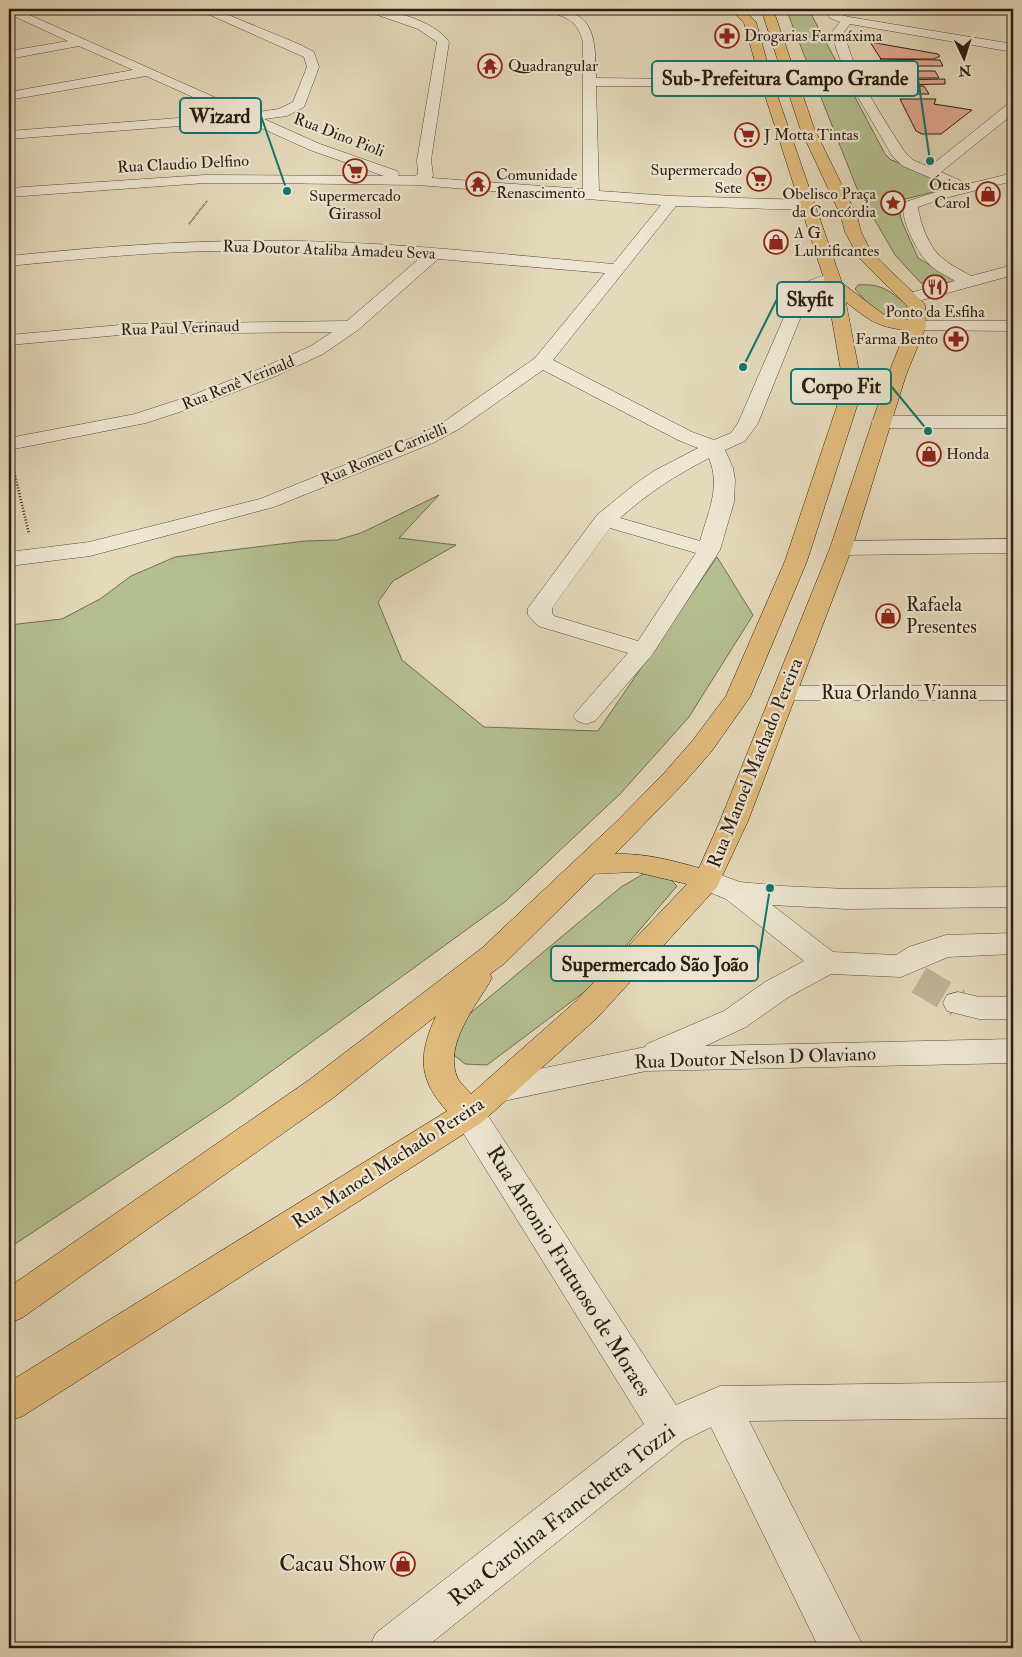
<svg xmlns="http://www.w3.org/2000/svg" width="1022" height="1657" viewBox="0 0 1022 1657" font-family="'IM FELL Double Pica',serif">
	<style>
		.green { fill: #b4bf90; stroke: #706e51 }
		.building { fill: #e3aa92; stroke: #2b1c12 }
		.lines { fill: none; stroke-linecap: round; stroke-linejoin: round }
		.minor-tunnel { stroke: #bfb398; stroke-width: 29; stroke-dasharray: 29 14; stroke-linecap: butt }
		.minor-casing { stroke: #594b3c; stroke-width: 1 }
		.major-casing { stroke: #2b1c12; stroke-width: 1 }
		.path-far1 { stroke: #2b1c12; stroke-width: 2; stroke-dasharray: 0.5 1; stroke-linecap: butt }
		.path { stroke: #2b1c12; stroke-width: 2.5; stroke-dasharray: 1 2; stroke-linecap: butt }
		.minor { fill: #ede6d2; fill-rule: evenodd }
		.major { fill: #e2bc7d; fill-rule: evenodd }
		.labels { text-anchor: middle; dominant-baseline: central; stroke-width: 4.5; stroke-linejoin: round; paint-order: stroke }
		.far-poi-label { font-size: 16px; fill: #2b1c12; stroke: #ede6d2; text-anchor: start }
		.far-street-label { font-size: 16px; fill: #2b1c12; stroke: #ede6d2 }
		.poi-label { font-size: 19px; fill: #2b1c12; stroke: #ede6d2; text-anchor: start }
		.street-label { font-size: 19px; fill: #2b1c12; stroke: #ede6d2 }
		.near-street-label { font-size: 22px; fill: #2b1c12; stroke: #ede6d2 }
		.near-poi-label { font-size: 22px; fill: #2b1c12; stroke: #ede6d2; text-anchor: end }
		.leader { fill: none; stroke: #0f766e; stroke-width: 2 }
		.callout-dot { fill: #0f766e; stroke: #ede6d2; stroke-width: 2 }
		.callout { fill: #ede6d2; stroke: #0f766e; stroke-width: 2 }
		.callout-label { font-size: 20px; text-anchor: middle; font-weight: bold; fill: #2b1c12 }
	</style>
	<rect width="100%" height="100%" fill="#e4d9ba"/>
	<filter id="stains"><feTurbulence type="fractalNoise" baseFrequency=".004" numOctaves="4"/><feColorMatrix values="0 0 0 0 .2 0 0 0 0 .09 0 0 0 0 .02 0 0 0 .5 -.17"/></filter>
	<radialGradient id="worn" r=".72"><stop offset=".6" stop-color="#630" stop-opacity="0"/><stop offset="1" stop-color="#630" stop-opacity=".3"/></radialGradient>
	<g class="green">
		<path d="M786,9H816L810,12L885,154L891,160L917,169L950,186L941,190L897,201L902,222L918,258L956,281L938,285L921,283L895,255L858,191Z"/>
		<path d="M858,285C883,283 891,292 910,308V319C880,320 873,309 855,289Z"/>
		<path d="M439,495L399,538L456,545L393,581L378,602L402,660L484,727L598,731L717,557L753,615L689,717L620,794L506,901L229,1102L9,1248V625L62,619L100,599L131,576L175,557L305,541L337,540L361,533Z"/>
		<path d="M645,873L668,877L677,886L591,987L487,1065L465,1064L454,1055L450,1037L467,1016L621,887Z"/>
	</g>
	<g class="building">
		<path d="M870,42L938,54L940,56L934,59H881Z"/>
		<path d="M880,59L940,60L943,66H884Z"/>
		<path d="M892,71H935L939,78H896Z"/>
		<path d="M945,79V84L897,85L893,80Z"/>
		<path d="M896,86H924L929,94H900Z"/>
		<path d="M900,99H936L934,104L972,110L941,134H922L916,131Z"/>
	</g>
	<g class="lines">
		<path class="minor-tunnel" d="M919,980L958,1003"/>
		<g class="minor-casing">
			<g id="minor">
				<path d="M9,9H16L250,113L279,109L293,102L307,67L304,57L201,11L199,9H214L301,45L314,52L319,67L304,107L287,116L264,119L320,144L397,171L399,174L398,176H415L418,174L417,160L437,42L418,29L366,11L364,9C390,9 434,20 449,42L431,160L433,175L432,178L583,189V42C577,20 568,18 547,11L545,9C596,9 595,37 596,78L772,80L773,83L767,87L596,86L599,191L672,196L807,200L812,202L815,205L812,208L807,210L676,206L553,360L692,432L714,440L731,433L738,423L797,287C809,281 823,273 837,276L839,280L837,284L826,286L810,294L758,423L745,441L725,450L733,468L735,480L734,502L720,550L652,655L595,721L586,724L577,721L573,716L628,653L538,626L528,615V608L597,515L635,484L654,471L698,448L678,440L543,370L459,429L433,443L274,507L90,556L9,566V552L89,542L260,499L419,435L445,421L535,358L605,273L438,259L358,330L323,354L276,376L204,404L146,423L9,450V438L135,414L190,396L262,368L311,346L332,332L131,334L9,345V335L131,324L347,321L420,258C352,254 285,250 218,251C148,252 79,259 9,266V256C106,246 202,239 300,241C404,243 509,255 613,264L661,205L418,185L263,183H205L9,197V188L205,175L384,176L310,150L246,121L9,139V131L231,114L146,76L9,100V92L133,70L79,46L9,59V51L68,41L9,14ZM709,458C721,487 708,512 700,541L620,518C651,491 673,477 709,458ZM610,528L696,553L638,641L554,616L552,613V608Z"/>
				<path d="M834,9L837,10L839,14L849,17L1013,44V52L850,24L844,32C855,77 880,113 904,151L913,160L929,167L1008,104L1013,103V114L941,172L968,184L1013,173V181L941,199L918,207C920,223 929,247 941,257C950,265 961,270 971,276L1013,265V275L911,303L905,302L902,298L905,294L955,281C946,275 935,271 928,263C918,254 897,214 905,202L952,187L903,166L893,157L848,80L836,48L832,32L840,22L830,18L827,12Z"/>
				<path d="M996,9H1013V14L998,11Z"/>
				<path d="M917,321H1013V331L911,330L908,326L911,322Z"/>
				<path d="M881,416H1013V428H881L874,426L871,422L874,418Z"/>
				<path d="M1013,539V553L841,555L833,553L830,548L833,543L841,541Z"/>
				<path d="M785,686H1013V700H785L776,698L773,693L776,688Z"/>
				<path d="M707,870L740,882L782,886L847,889L1013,887V907L847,909L772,905L833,952L896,955L909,947L946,935L1013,933V954L948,957L901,977L831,974L787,998L746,1027L705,1046L1013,1039V1063L646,1071L499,1102L487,1098L483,1089L487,1080L645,1047L647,1044L724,1011L765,982L804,961L726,899L697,887L693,880L697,873Z"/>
				<path d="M958,992L979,997H1013V1019H979L947,1011L943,1003L947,995Z"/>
				<path d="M469,1101L481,1105L676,1405L720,1386L1013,1382V1418L749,1421L864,1648H819L711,1427L683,1441L425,1648H369L376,1633L644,1424L457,1123L452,1114L457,1105Z"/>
			</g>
		</g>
		<g class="major-casing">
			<path id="major" d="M731,9H743L756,22L773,83L842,283L883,314L908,320L907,306L859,258L845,232L841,216L800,128L761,9H773L814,128L857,216L861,232L872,253L922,301L925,305L926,326L906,375L852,548L748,821L717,887L597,1018L481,1123L23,1416L9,1421V1382L447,1111C418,1079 418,1055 436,1016L333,1098L22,1318L9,1323V1287L309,1080L482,948L617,821L665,772L693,740L726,696L785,561L837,406L842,377L826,285L761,83L744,23ZM846,302C869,320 877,327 906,330L888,375L830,548L720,821L699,868C671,860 644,853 615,854L683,784L711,752L750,697L807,561L857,406L860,377ZM636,872L687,884L575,1002L471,1094C467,1089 461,1084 458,1079C442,1045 477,1005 492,978L490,974L504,964L595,874Z"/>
		</g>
		<path class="path-far1" d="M189,224L207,201"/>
		<path class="path" d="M13,467L29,534"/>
		<use href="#minor" class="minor"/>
		<use href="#major" class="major"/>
	</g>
	<defs>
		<g id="pharmacy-ring" transform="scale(1.25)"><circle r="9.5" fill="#ede6d2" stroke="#8f2418" stroke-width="1.5"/><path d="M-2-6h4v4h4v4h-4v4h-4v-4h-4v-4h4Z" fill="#8f2418"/></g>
		<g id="temple-ring" transform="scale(1.25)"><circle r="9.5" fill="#ede6d2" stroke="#8f2418" stroke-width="1.5"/><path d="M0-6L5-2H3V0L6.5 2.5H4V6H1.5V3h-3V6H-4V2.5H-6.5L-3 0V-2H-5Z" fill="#8f2418"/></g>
		<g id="supermarket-ring" transform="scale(1.25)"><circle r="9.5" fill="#ede6d2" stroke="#8f2418" stroke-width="1.5"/><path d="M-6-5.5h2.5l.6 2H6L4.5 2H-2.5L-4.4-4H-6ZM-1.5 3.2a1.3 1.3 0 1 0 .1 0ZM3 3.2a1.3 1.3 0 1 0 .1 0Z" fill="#8f2418"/></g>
		<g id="shop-ring" transform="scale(1.25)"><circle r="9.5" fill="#ede6d2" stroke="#8f2418" stroke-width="1.5"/><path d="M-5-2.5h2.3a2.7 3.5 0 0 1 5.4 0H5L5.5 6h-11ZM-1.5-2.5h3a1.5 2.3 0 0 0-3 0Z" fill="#8f2418"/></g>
		<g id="sight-ring" transform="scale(1.25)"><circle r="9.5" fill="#ede6d2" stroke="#8f2418" stroke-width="1.5"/><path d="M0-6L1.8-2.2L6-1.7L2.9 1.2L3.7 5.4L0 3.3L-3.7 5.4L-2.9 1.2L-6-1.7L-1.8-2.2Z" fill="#8f2418"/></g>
		<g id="restaurant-ring" transform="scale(1.25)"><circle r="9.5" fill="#ede6d2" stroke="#8f2418" stroke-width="1.5"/><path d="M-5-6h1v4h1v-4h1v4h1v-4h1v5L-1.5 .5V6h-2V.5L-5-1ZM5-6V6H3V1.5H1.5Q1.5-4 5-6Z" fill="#8f2418"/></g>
	</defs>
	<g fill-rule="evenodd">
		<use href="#pharmacy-ring" x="727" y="36"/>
		<use href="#temple-ring" x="490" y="66"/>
		<use href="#supermarket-ring" x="747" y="135"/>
		<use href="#supermarket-ring" x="355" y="171"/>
		<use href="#supermarket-ring" x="759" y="179"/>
		<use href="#temple-ring" x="478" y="184"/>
		<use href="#shop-ring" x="988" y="194"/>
		<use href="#sight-ring" x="893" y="203"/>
		<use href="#shop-ring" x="776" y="242"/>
		<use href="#restaurant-ring" x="935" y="287"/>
		<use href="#pharmacy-ring" x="956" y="339"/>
		<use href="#shop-ring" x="929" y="454"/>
		<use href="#shop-ring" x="888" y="616"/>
		<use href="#shop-ring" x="403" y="1564"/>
	</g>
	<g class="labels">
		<g class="far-poi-label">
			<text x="744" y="36">Drogarias Farmáxima</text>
			<text x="508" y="66">Quadrangular</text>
			<text x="764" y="135">J Motta Tintas</text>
			<text x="742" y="170" text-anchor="end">Supermercado<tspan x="742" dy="18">Sete</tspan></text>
			<text x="496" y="175">Comunidade<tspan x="496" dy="18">Renascimento</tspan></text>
			<text x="970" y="185" text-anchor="end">Óticas<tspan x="970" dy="18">Carol</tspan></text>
			<text x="876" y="194" text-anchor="end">Obelisco Praça<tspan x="876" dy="18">da Concórdia</tspan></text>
			<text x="355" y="196" text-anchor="middle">Supermercado<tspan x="355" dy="18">Girassol</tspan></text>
			<text x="794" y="233">A G<tspan x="794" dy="18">Lubrificantes</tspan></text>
			<text x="935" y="312" text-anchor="middle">Ponto da Esfiha</text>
			<text x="938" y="339" text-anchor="end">Farma Bento</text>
			<text x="946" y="454">Honda</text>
		</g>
		<g class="far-street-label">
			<text transform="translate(339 135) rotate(21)">Rua Dino Pioli</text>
			<text transform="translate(183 164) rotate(-3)">Rua Claudio Delfino</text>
			<text transform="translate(329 250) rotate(2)">Rua Doutor Ataliba Amadeu Seva</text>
			<text transform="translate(180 328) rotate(-2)">Rua Paul Verinaud</text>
			<text transform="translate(238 383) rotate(-22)">Rua Renê Verinald</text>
			<text transform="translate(384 454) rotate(-23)">Rua Romeu Carnielli</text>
		</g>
		<g class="poi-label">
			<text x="906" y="605">Rafaela<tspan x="906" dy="22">Presentes</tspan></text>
		</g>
		<g class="street-label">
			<text x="899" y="693">Rua Orlando Vianna</text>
			<text transform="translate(755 763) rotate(-68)">Rua Manoel Machado Pereira</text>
			<text transform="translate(755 1058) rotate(-2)">Rua Doutor Nelson D Olaviano</text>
			<text transform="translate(388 1163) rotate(-33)">Rua Manoel Machado Pereira</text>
		</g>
		<g class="near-street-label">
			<text transform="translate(569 1271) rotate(58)">Rua Antonio Frutuoso de Moraes</text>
			<text transform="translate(562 1515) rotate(-38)">Rua Carolina Francchetta Tozzi</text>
		</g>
		<g class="near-poi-label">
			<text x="386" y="1564">Cacau Show</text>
		</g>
	</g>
	<path class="leader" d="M930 161L918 78M287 191L261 116M743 367L777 299M928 431L891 386M770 888L758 964"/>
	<g class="callout-dot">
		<circle cx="930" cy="161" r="5"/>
		<circle cx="287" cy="191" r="5"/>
		<circle cx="743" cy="367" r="5"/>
		<circle cx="928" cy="431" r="5"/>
		<circle cx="770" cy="888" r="5"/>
	</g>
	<g class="callout">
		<rect x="652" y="61" width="266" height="35" rx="5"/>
		<rect x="180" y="98" width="81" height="35" rx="5"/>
		<rect x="777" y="282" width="67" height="35" rx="5"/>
		<rect x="791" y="369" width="100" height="35" rx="5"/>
		<rect x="551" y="946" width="207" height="35" rx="5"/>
	</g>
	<g class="callout-label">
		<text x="785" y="85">Sub-Prefeitura Campo Grande</text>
		<text x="220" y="123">Wizard</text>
		<text x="810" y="306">Skyfit</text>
		<text x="841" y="393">Corpo Fit</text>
		<text x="655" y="971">Supermercado São João</text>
	</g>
	<rect width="1022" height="1657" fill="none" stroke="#e4d9ba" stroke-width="30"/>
	<rect x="10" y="10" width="1002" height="1637" fill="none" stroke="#2b1c12" stroke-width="2.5"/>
	<rect x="15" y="15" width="992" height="1627" fill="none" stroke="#2b1c12"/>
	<g transform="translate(964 58) rotate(176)" stroke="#ede6d2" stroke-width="4" paint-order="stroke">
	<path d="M0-4L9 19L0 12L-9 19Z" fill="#2b1c12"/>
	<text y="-8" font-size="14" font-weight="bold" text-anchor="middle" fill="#2b1c12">N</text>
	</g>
	<rect width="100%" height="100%" filter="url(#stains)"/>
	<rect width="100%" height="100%" fill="url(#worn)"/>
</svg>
